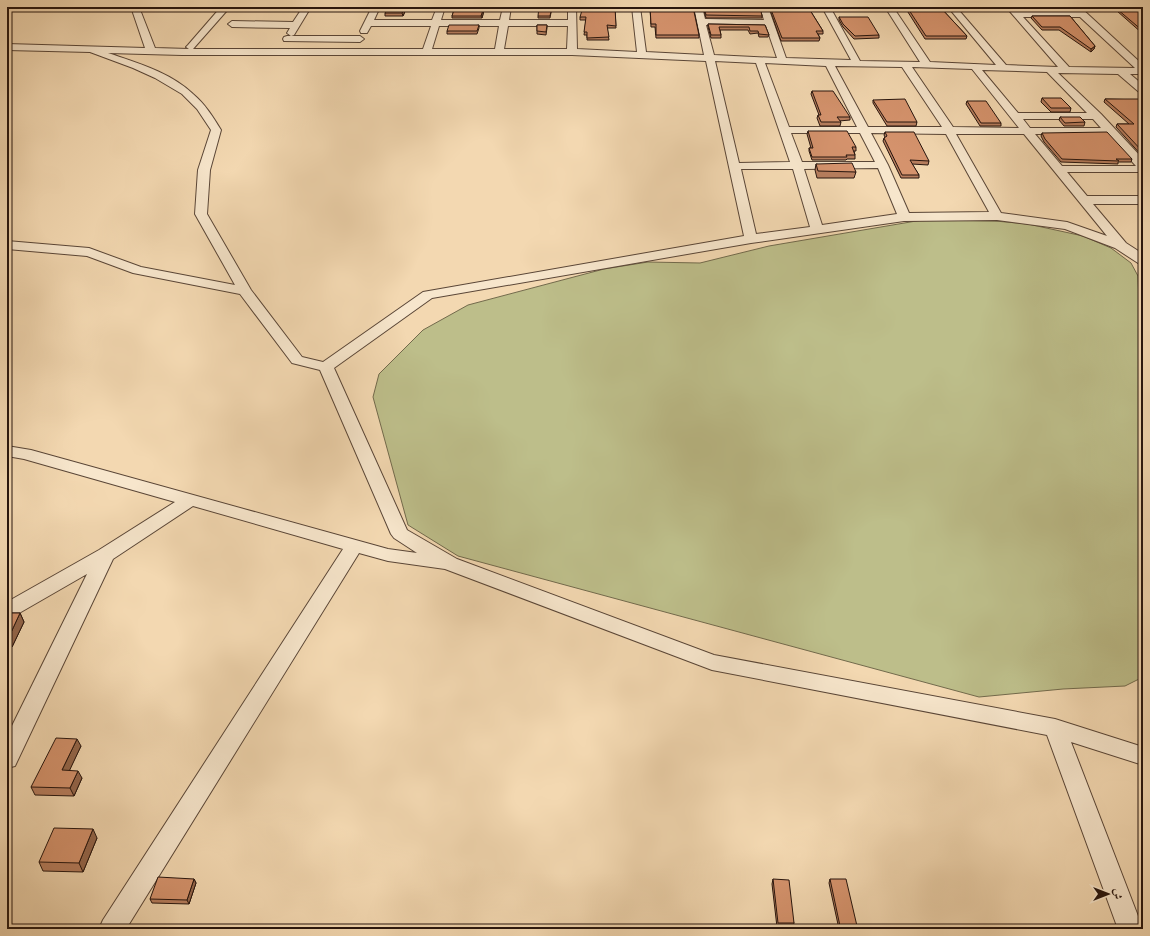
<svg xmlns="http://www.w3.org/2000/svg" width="1150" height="936" viewBox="0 0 1150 936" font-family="'Old Standard TT',Amiri,serif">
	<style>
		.green { fill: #bdbe8a; stroke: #726a4c }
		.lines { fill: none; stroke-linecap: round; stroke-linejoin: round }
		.street-casing { stroke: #5a4637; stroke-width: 2 }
		.street { fill: #f7e6cc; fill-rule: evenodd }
		.wall { fill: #b77e5e; stroke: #27150e }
		.shaded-wall { fill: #95674c; stroke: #27150e }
		.building { fill: #d5936d; stroke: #27150e }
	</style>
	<rect width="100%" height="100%" fill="#f3d8b1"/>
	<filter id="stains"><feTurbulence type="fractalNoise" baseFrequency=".005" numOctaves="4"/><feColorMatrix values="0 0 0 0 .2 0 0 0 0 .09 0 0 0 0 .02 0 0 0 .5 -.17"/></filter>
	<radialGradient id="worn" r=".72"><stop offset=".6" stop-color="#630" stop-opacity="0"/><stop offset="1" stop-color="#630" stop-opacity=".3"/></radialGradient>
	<path class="green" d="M922,220L995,221L1028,224L1083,236L1111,248L1131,263L1138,276L1143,401V677L1125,686L1063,689L979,697L458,556L408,525L373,397L379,374L423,330L468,305L604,269L648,262L700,263L769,246Z"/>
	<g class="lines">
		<g class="street-casing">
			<g id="street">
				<path d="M131,7H139L155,48L189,49L186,47L188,45L221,7H230L193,49H423L431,26H371L367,33H361L360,31L372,7H380L374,20H432L437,7H445L441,20H500L503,7H511L509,20H568V7H576L577,49L637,52L632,7H640L646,52L704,55L694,7H702L705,19L764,20L760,7H768L786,58L851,60L822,7H830L860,61L920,62L885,7H893L930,62L996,65L948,7H956L1006,65L1058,67L1006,7H1015L1019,11H1075L1071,7H1080L1143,65V74H1130L1143,85V93L1139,92L1118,74L1058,73L1101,114L1143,159V172H1067L1087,196H1143V204H1093L1126,243L1143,254V264L1138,263L1115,248L1065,229L997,220L904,221L751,243L432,298L334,368L407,530L457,559L714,655L1055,719L1143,747V765L1071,742L1143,929H1118L1047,735L712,670L445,569L388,561L359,553L126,929H99L103,920L343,549L193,506L113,559L15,766L7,768V736L87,574L14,616L7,618V602L99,550L175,502L24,459L7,456V446L31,450L388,549L417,553L394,538L391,534L320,370L292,363L240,294L133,273L87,256L7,249V241L89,248L141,267L235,285L195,214L198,170L211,130L197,109L182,94L155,78L133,68L90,52L7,50V44L145,48ZM1023,17H1080L1135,68L1069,67ZM706,25L766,26L777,58L714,55ZM439,26H499L495,49H432ZM508,26H568L567,49H504ZM108,53L182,55H572L706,61L744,236L423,292L323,362L302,357L251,290L207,214L210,170L221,130C213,117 205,104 193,94C170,72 137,63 108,53ZM715,61L756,63L790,162L739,163ZM765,63L826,66L857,127H789ZM835,66L902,67L942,127H868ZM912,67L972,69L1019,128L953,127ZM982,70L1047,72L1087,113H1018ZM1023,119H1093L1101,128H1030ZM791,133H860L875,162H802ZM871,133L946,134L989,212L909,213L888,165ZM956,134H1024L1107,236L1067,222L1001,213ZM1035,134H1107L1136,166H1062ZM878,168L897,214L822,225L804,169ZM741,169H793L810,227L756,234Z"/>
				<path d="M303,7H311L294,35L291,36L287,33L290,28L232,27L228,24L232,21L293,22Z"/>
				<path d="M1136,7H1143V13L1140,12Z"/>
				<path d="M287,36H360L364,39L360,42L284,41L283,39L284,37Z"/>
			</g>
		</g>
		<use href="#street" class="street"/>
	</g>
	<g class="wall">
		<path d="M407,7L403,16H385V13Z"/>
		<path d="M455,7H485L482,18H452V16Z"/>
		<path d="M552,7L550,18H538V16Z"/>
		<path d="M650,7H693L699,35V38H656L655,27H651Z"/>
		<path d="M703,7H760L762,16V18H706Z"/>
		<path d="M769,7H808L823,31V34H818L820,38L819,41H781Z"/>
		<path d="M906,7H940L967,36L966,39H925L906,9Z"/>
		<path d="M1020,7H1062L1061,10H1023Z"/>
		<path d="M615,9L616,28H607L609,40H587V35H584L586,20H580V17Z"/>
		<path d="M1117,9L1143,11V34L1117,11Z"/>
		<path d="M1032,16H1070L1095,46L1094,49L1091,52L1059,30H1042L1031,18Z"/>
		<path d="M839,17L879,35V38L854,39L843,27L839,20Z"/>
		<path d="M708,24L765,25L769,35L768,37H759L758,33L750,34L748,30H720L721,35V38H711L708,27Z"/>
		<path d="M479,25V28L477,34H447V31Z"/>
		<path d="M537,25H547V28L546,35L537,34Z"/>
		<path d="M812,91L850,117V120L839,121L841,122L840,126H820L817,118L818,115H819L811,94Z"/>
		<path d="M1042,98L1071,108L1070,112H1051L1041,102Z"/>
		<path d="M1105,99L1143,100V157L1116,127L1117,124H1129L1104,102Z"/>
		<path d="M873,100L917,122L916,126H887L873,103Z"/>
		<path d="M967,101L1001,123V126H980L966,104Z"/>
		<path d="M1060,117L1085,122L1084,126H1064L1059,120Z"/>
		<path d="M808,131L856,147V151H854L855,155V159H847L846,160H812L809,151V148H811L807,134Z"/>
		<path d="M885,132L929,161L928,165L912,164L919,175V178H901L883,141L884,138L885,137L884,135Z"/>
		<path d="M1042,133L1132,159L1131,162H1118V164L1061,162L1044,142L1041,136Z"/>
		<path d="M816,164L856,172L854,178H817L815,170Z"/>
		<path d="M7,613H20L24,622L12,647H7Z"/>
		<path d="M81,746L69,770L82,778L74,796L35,795L31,787Z"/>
		<path d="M97,838L83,872L43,871L39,862Z"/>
		<path d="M194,879L196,883L189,904L152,903L150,899Z"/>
		<path d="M773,879L794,923L793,927H777L772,884Z"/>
		<path d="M830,879L857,926L856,929H839L829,883Z"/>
	</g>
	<g class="shaded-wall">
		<path d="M406,7H407L403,16L402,13Z"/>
		<path d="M484,7H485L482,18L481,16Z"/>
		<path d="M1095,46L1094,49L1091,52V49Z"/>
		<path d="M20,613L24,622L12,647L8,639Z"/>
		<path d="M77,739L81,746L66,778L62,770Z"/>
		<path d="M78,771L82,778L74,796L70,788Z"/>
		<path d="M93,829L97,838L83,872L79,863Z"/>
		<path d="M194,879L196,883L189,904L187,900Z"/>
	</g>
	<g class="building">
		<path d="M388,7H406L402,13H385Z"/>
		<path d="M455,7H484L481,16H452Z"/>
		<path d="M539,7H552L550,16H538Z"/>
		<path d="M583,7H615L616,26L607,25L609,37L587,38V32H584L586,17H580Z"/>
		<path d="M650,7H693L699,35H656V24H651Z"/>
		<path d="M704,7H760L762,16L706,15Z"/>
		<path d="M770,7H808L823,31H816L820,38H782Z"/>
		<path d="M907,7H940L967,36H926Z"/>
		<path d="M1117,9H1139L1143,11V31Z"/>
		<path d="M1032,16H1070L1095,46L1091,49L1060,27H1042Z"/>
		<path d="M839,17H868L879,35L855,36L843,24Z"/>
		<path d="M708,24L765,25L769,35L759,34L758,31H750L749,27H719L721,35H711Z"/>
		<path d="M449,25H479L477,31H447Z"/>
		<path d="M537,25H547L546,32L537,31Z"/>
		<path d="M812,91H833L850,117H837L841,122H821L818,115H821Z"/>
		<path d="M1042,98H1061L1071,108H1051Z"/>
		<path d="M905,99L917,122H887L873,100Z"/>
		<path d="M1105,99H1142L1143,100V152L1117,124H1134Z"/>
		<path d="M967,101H986L1001,123H981Z"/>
		<path d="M1060,117H1080L1085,122L1065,123Z"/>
		<path d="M808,131H847L856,147H852L855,155H846L847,157H812L809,148H813Z"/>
		<path d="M885,132H914L929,161L910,160L919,175H902L884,138L887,136Z"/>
		<path d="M1107,132L1132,159H1116L1119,161L1062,159L1045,139L1042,133Z"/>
		<path d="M852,163L856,172L818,171L816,164Z"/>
		<path d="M7,613H20L8,639H7Z"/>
		<path d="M56,738L77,739L62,770L78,771L70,788L31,787Z"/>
		<path d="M54,828L93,829L79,863L39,862Z"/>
		<path d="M158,877L194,879L187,900L150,899Z"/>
		<path d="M773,879L789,880L794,923H778Z"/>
		<path d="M830,879H846L857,926H840Z"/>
	</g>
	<rect width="1150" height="936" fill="none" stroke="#f3d8b1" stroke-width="24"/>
	<rect x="8" y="8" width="1134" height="920" fill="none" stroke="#27150e" stroke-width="2"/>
	<rect x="12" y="12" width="1126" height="912" fill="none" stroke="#27150e"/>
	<g transform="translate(1108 894) rotate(90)" stroke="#f7e6cc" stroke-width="3" paint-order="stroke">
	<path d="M0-3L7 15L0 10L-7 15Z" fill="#27150e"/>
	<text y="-6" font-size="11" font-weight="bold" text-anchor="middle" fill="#27150e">ش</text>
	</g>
	<rect width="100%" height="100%" filter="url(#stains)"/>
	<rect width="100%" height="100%" fill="url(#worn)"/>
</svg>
